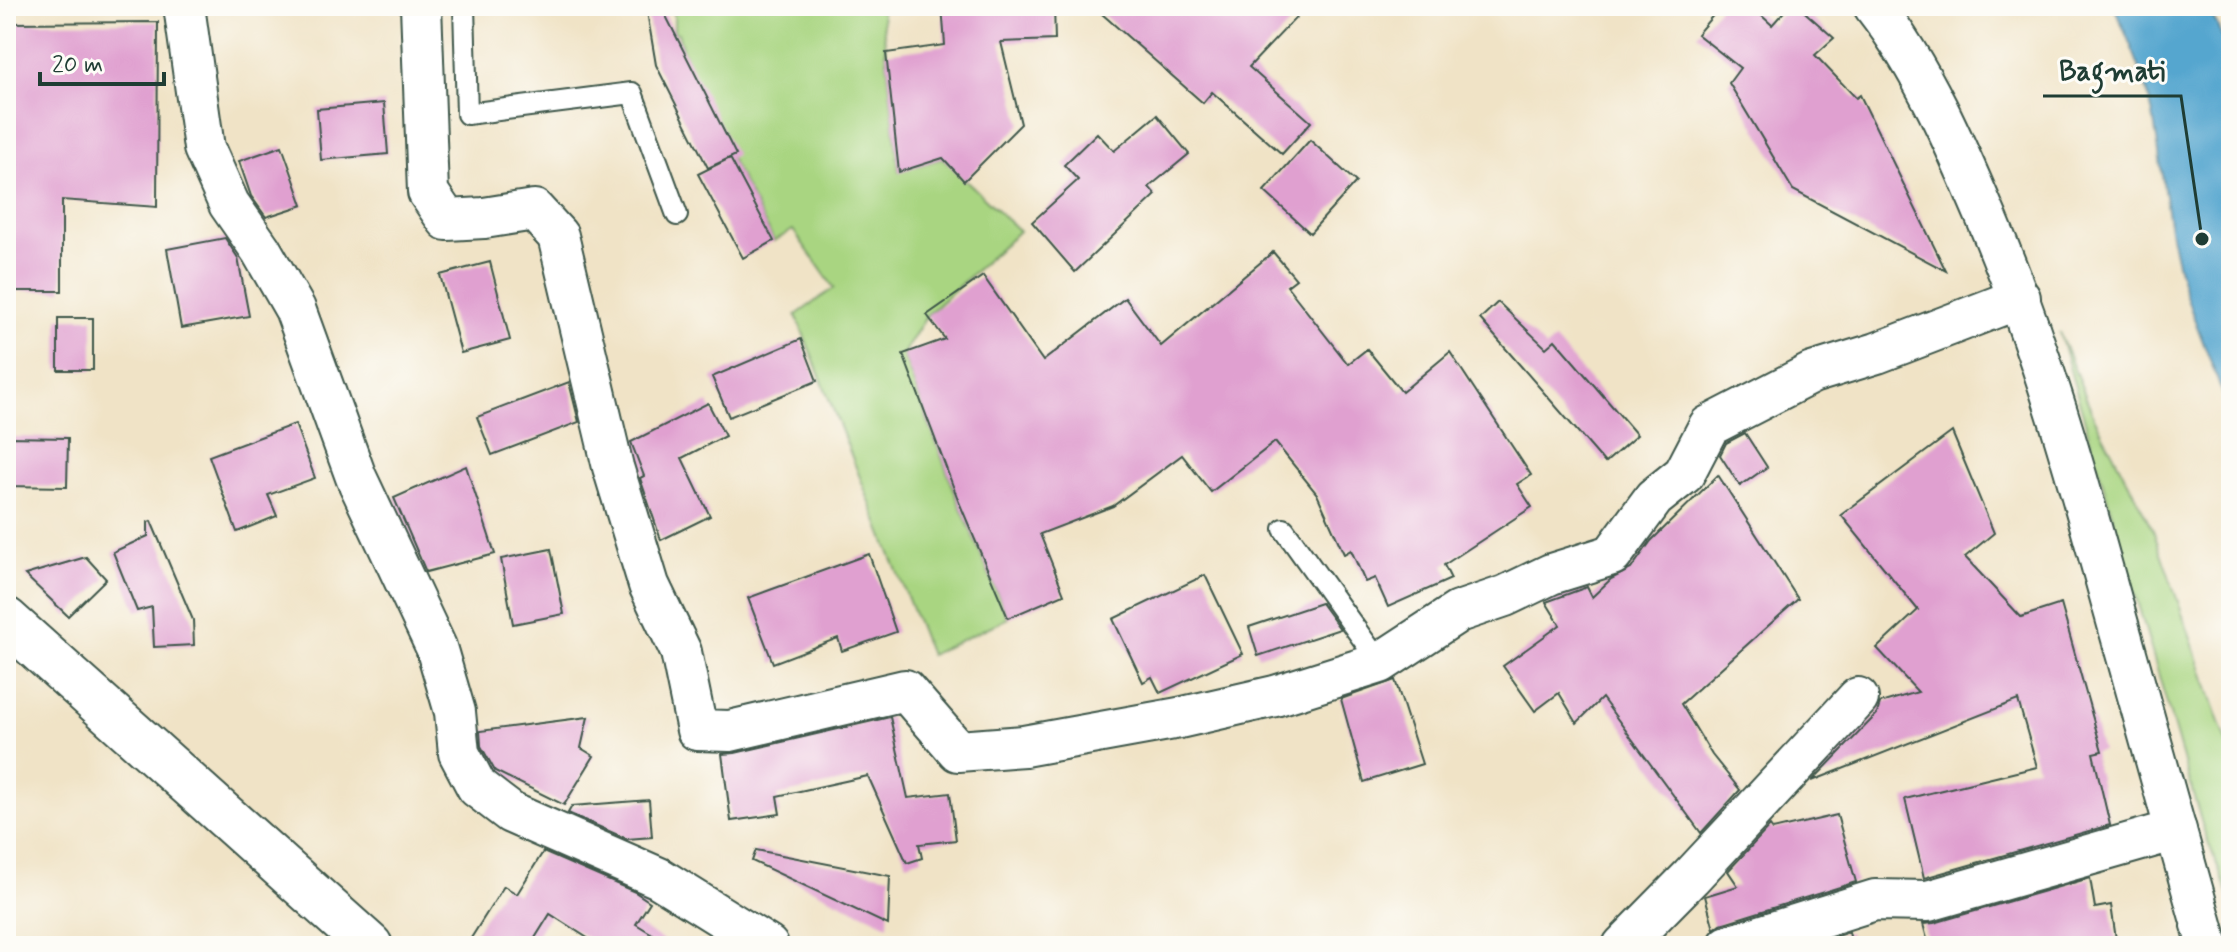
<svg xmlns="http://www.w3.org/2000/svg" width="2237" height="952" viewBox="0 0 2237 952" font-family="Mynerve,sans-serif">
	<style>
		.green { fill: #a9d581; stroke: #64895a; stroke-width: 2 }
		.water { fill: #55a6cf; stroke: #3a7282; stroke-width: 2 }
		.building { fill: #e0a0d0 }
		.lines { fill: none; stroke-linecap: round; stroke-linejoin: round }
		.lane-casing { stroke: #3e564a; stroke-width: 24 }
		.street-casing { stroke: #3e564a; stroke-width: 44 }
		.secondary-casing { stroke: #3e564a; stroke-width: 48 }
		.lane { stroke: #fff; stroke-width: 20 }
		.street { stroke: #fff; stroke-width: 40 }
		.secondary { stroke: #fff; stroke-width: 44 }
		.leader { fill: none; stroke: #1f3d34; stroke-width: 3 }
		.callout-dot { fill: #1f3d34; stroke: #fdfcf7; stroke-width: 3 }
		.callout-label { font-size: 28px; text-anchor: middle; font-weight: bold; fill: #1f3d34; stroke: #fdfcf7; stroke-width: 6; stroke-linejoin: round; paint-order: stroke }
	</style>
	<rect width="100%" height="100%" fill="#fdfcf7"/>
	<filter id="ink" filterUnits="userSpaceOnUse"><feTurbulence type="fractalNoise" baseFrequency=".0125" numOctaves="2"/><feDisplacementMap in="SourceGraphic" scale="16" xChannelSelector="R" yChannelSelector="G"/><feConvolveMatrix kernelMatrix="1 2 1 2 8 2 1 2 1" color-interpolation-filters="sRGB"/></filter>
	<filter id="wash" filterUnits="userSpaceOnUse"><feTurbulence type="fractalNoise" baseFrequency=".006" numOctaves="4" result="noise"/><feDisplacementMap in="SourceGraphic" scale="32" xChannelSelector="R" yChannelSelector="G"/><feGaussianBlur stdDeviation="1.8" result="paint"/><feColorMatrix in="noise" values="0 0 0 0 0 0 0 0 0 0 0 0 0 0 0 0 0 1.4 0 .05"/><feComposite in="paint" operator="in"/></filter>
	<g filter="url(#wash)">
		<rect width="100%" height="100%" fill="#f0e3c6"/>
		<g class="green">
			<path d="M674,6H881L899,171L943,158L1019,231L927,315L903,354L959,503L1008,618L930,655L796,315L834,288L793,230L774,241L730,158L683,51L678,33L674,32Z"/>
			<path d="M2059,332L2094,417L2153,530L2231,754V901L2204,831Z"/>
		</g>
		<path class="water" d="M2114,6H2208L2222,37L2231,66V423C2219,373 2194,328 2181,278C2166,225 2163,170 2153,115C2146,78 2129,41 2114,6Z"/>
		<g id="blocks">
			<g class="building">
				<path d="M646,6H661L736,155L708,168L656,65Z"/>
				<path d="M942,6H1054L1055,40L1001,42L1021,124L964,181L943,158L899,172L886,53L945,45Z"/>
				<path d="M1093,6H1307L1249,67L1311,122L1282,154L1212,92L1203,103Z"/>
				<path d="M1721,6H1751L1772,25L1789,6H1798L1834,38L1815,55L1856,98L1860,95L1946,271L1793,190L1729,83L1740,68L1697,34Z"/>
				<path d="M158,22L157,207L62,200V291H6V23Z"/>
				<path d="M384,103L388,154L321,160L317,109Z"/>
				<path d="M1157,115L1189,154L1149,187L1156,195L1075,272L1032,222L1078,180L1064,165L1097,133L1114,151Z"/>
				<path d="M1310,140L1356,182L1310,233L1264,191Z"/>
				<path d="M282,146L303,205L266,217L251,196L239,161Z"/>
				<path d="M730,158L774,241L743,258L698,174Z"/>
				<path d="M225,238L238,258L249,316L181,328L167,249Z"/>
				<path d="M1273,252L1296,279L1287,286L1348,364L1367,349L1402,392L1450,352L1531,475L1517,484L1532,507L1444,565L1451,579L1388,607L1375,578L1365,582L1351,550L1344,554L1317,494L1275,442L1211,492L1182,455L1113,506L1040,534L1064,594L1008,618L959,502L903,354L945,339L927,315L983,276L1043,361L1125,298L1161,346Z"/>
				<path d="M490,262L510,340L461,353L440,275Z"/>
				<path d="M1498,302L1546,348L1555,340L1637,435L1605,463L1480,319Z"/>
				<rect x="58" y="318" width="35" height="52"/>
				<path d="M801,339L817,381L729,417L712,377Z"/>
				<path d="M569,382L579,422L492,455L477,417Z"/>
				<path d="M708,403L725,436L682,458L710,516L661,540L640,478L644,476L631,442Z"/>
				<path d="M295,424L315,478L268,495L277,516L237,532L209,456Z"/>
				<path d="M1952,432L1994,533L1965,557L2021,617L2061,604L2102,751L2093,753L2110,825L1924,878L1905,799L2037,767L2018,700L1812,781L1877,714L1880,703L1918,692L1877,648L1918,610L1841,515Z"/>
				<path d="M1745,433L1767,467L1740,486L1720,455L1726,443Z"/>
				<path d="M6,437L68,438L67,487L6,486Z"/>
				<path d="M466,466L495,554L426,572L394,498Z"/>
				<path d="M1718,475L1798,599L1681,704L1712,755L1740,790L1701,833L1602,698L1577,723L1559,693L1535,711L1503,666L1560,625L1546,602L1587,587L1592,597L1611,579L1631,569L1651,541Z"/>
				<path d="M151,521L193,620L194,645L154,647L152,607L137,611L113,552L148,536V522Z"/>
				<path d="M551,549L564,614L513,624L501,559Z"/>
				<path d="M869,554L896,632L842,651L838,638L773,663L748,598Z"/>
				<path d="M86,557L106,579L68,616L25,575Z"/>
				<path d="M1205,575L1243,654L1160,693L1152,677L1143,682L1113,619Z"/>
				<path d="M1321,603L1340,629L1258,656L1249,627Z"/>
				<path d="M1395,680L1422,764L1364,782L1341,699Z"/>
				<path d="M588,717L581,748L594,756L564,805L495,771L481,746L480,731Z"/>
				<path d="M890,717L908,798L950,793L956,840L919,844L922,858L907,863L868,776L777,796L780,814L731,821L722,754L735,753Z"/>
				<path d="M649,800L652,837L627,839L568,813L572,806Z"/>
				<path d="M1837,815L1856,882L1721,924L1714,929L1705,896L1738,886L1728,871L1770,826L1773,830Z"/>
				<path d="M756,850L890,876L888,925L752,861Z"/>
				<path d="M543,852L635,892L650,902L636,924L672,946H600L550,914L530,946H466L504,886L517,894Z"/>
				<path d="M2090,878L2095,908L2111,905L2117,946H1929L1923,924L1934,923Z"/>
				<path d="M1849,932L1852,946H1805Z"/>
			</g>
		</g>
	</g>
	<g filter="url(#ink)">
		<use href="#blocks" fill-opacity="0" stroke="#3e564a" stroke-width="2"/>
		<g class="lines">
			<g class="lane-casing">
				<g id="lane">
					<path d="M464,6L467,114L632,93L677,215"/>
					<path d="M1284,529L1380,663"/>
				</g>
			</g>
			<g class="street-casing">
				<g id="street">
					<path d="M184,6L204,148L229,204L261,250L295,309L356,477L436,647L455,712L459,753L477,787L511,813L659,878L768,946"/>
					<path d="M421,6L428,192L447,220L484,218L534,210L558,236L613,467L649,585L681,652L697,730L730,731L905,690L958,751L1024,746L1179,718L1275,696L1380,663L1458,612L1505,596L1551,574L1612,555L1654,498L1684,474L1709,426L1812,373L1877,353L2020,298"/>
					<path d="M1874,6C1923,69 1956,146 1987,219C2040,344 2076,472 2112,603C2144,717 2176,832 2208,946"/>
					<path d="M1623,946L1691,877L1858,698"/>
					<path d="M1728,946L1875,900L1928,901L2176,830"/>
				</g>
			</g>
			<g class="secondary-casing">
				<path id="secondary" d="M6,620L370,946"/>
			</g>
			<use href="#lane" class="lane"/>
			<use href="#street" class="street"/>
			<use href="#secondary" class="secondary"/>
		</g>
	</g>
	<path class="leader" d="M2202 239L2181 96H2043"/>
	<circle class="callout-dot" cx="2202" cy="239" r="8"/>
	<g class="callout-label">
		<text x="2112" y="80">Bagmati</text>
	</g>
	<rect width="2237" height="952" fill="none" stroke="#fdfcf7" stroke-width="32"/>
	<path d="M40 72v12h124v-12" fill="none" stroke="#1f3d34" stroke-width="4"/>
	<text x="52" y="72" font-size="24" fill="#1f3d34" stroke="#fdfcf7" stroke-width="6" paint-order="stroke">20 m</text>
</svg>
